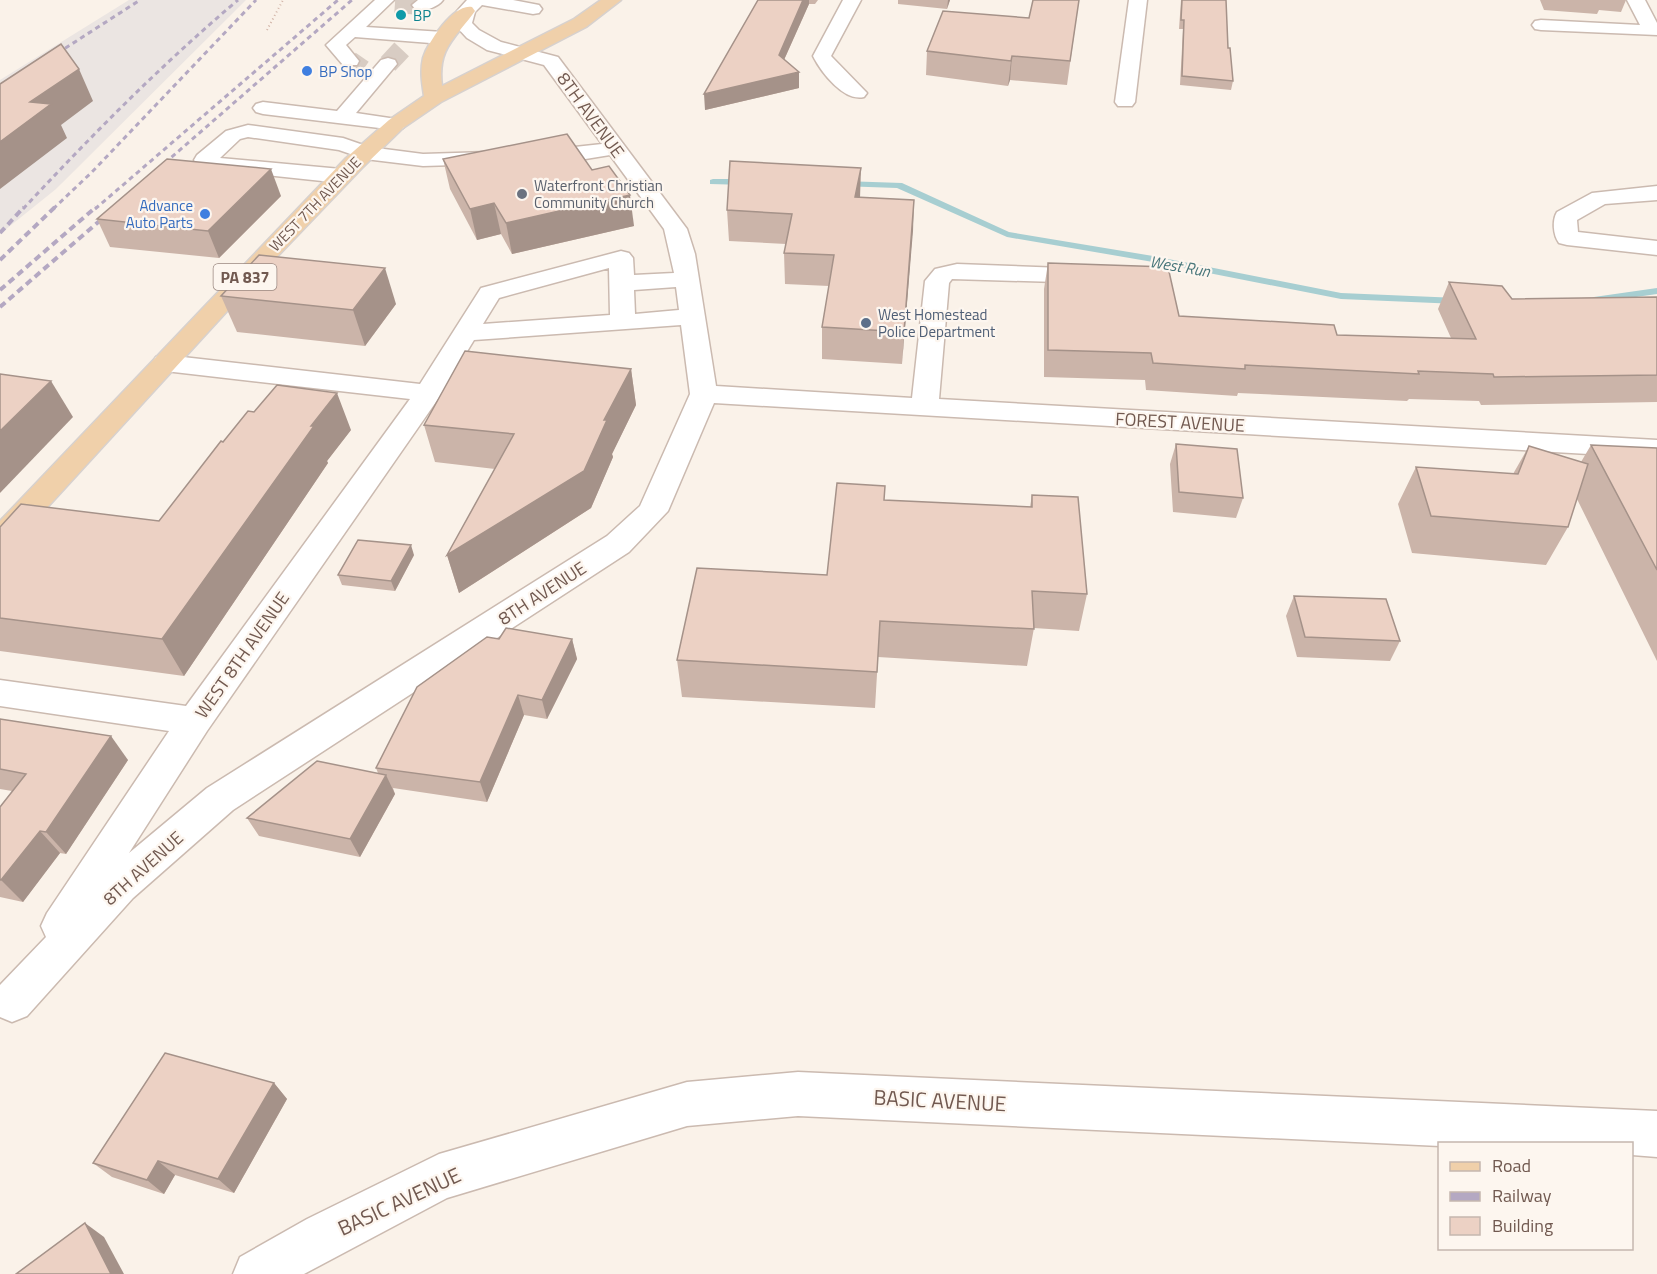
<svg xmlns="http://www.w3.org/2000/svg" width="1657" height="1274" viewBox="0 0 1657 1274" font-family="'Titillium Web',sans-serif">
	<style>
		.industrial { fill: #ebe5e2 }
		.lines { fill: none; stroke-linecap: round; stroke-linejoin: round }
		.stream { fill: #a7ced1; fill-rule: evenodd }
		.minor-tunnel { stroke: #d8ccc3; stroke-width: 20; stroke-dasharray: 20 10; stroke-linecap: butt }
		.minor-casing { stroke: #cbbab0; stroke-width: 3 }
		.major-casing { stroke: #d7d1ce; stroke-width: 3 }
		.path { stroke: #d1b4a7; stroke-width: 2; stroke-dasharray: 1 3; stroke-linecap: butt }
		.minor { fill: #fff; fill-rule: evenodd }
		.major { fill: #f0d0aa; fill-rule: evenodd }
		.rail-far1 { stroke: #b4a8c2; stroke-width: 3; stroke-dasharray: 5 4; stroke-linecap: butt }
		.rail { stroke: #b4a8c2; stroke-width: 4; stroke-dasharray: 7 4.5; stroke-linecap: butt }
		.wall { fill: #cbb4a9 }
		.shaded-wall { fill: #a59289 }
		.building { fill: #ecd1c4; stroke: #a59289; stroke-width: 1.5 }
		.culture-dot { fill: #0f9aa8; stroke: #fdf6ef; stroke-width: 2 }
		.shop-dot { fill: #3f7fe0; stroke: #fdf6ef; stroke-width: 2 }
		.worship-dot { fill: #6b7280; stroke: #fdf6ef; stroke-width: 2 }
		.service-dot { fill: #5c6f8a; stroke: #fdf6ef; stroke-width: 2 }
		.labels { text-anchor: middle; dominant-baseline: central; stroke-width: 4.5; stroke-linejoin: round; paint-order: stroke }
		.far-culture-label { font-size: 15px; fill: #0d838f; stroke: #fdf6ef; text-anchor: start }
		.far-shop-label { font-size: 15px; fill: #366cbe; stroke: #fdf6ef; text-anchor: start }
		.far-worship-label { font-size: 15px; fill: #5b616d; stroke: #fdf6ef; text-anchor: start }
		.far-street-label { font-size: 15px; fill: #715950; stroke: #fdf6ef }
		.far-service-label { font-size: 15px; fill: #4e5e75; stroke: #fdf6ef; text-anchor: start }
		.far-water-label { font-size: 16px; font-style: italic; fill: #49777b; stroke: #fdf6ef }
		.shield { fill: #fdf6ef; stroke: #9b8880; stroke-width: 1.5 }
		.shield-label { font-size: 16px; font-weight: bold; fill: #715950 }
		.street-label { font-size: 18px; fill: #715950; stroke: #fdf6ef }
		.near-street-label { font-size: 21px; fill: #715950; stroke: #fdf6ef }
	</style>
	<rect width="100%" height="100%" fill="#faf2e9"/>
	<path class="industrial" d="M129,0H246L56,189L0,234V80Z"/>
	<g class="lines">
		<g class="stream">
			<path d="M713,179H746L750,182L746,185L710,184V180Z"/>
			<path d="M843,181L902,183L1009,232L1153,256L1341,293L1458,298L1463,301L1458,304L1341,299L1153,262L1007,237L897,188L840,186L839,184Z"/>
			<path d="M1657,288V294L1594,303L1589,300L1594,297Z"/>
		</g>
		<g class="minor-tunnel">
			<path d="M395,3L421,5"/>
			<path d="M350,61L363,70"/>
			<path d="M388,64L402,49"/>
		</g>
		<g class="minor-casing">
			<g id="minor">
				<path d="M375,0H394L366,27L443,32L449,34L452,38L449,42L443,44L355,37L346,45L359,61L357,65H343L326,45Z"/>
				<path d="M418,0H443C437,8 424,11 415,9L412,5Z"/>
				<path d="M467,0H513L539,5L542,9L539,13L533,14L482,5L475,12L472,23L479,30L501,42L558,57L687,229L695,254L716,386L912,398L925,281L935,269L957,264L1090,269L1099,271L1102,276L1099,281L1090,283L952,279L949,283L939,399L1657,440V458L714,403L668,511L629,552L233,810L133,898L27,1016L12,1022L0,1017V985L46,937L41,926L47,913L169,731L0,706V680L186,706L410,399L165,371L156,369L152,363L156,357L165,355L420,384L481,288L621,251L629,253L633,258L634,275L674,273L664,229L610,155L567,162H529L526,157L529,152L602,144L544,65L487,50L467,38L454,24L457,11ZM609,268L610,315L483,324L499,298ZM676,287L679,310L635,314L634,290ZM681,325L690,394L640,506L607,536L207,788L129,853L207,731L438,399L474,340Z"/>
				<path d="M843,0H861L831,56L867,93L864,97C844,102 821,72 813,56Z"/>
				<path d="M1129,0H1147L1135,102L1132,106H1118L1115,102Z"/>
				<path d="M1627,0H1645L1657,23V35L1541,30L1535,29L1532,25L1535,21L1541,20L1640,25Z"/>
				<path d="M388,58L395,60L397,64L356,113L403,120L406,124L403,128L396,130L263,114L256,112L253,108L256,104L263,102L337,111L381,60Z"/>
				<path d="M248,125L343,138L369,147L423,154L488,152L496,153L499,158L496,163L488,164L423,166L365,159L339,150L248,137L240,139L220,158L341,169L349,171L352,176L349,181L341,183L199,168L194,160L197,155L226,131Z"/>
				<path d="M1657,186V200L1605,204L1577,220L1578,232L1657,241V255L1567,245L1559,243C1553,235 1552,220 1557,212L1592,193Z"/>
				<path d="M798,1072L1657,1111V1157L1632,1155V1144H1440V1146L798,1116L687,1126L447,1198L304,1274H233L240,1257L307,1219L439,1154L687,1082Z"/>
			</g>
		</g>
		<g class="major-casing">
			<path id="major" d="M601,0H621L586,27L441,102L403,128L362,168L272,262L11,547L0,551V521L346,158L389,120L424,96C422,83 420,71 423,58C428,42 454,3 472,7L475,11C455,39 437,48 442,86L574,19Z"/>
		</g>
		<path class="path" d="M267,30L283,0"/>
		<use href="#minor" class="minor"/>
		<use href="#major" class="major"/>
		<g class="rail-far1">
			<path d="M50,58L140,0"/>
			<path d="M158,169L352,0"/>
			<path d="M23,209C92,135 160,66 238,0"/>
			<path d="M53,209L92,172L256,0"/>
			<path d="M95,209L338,0"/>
		</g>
		<g class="rail">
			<path d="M0,233L24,207"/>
			<path d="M0,260L55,207"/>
			<path d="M0,290L96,207"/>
			<path d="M0,307L111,211"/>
		</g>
	</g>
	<g class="wall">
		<path d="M758,0H818L815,4H809L784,60L799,88L705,110Z"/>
		<path d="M898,0H950L947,9L898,4Z"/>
		<path d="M1079,0L1067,85L1010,80L1008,86L926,75L927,51L1029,18Z"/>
		<path d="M1181,0H1226L1228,48L1233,81L1231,90L1180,85L1183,29H1179Z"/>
		<path d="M1540,0H1626L1621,12L1599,10L1597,14L1544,10Z"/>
		<path d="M443,159L592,170L634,226L512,254L501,234L477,240L450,189Z"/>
		<path d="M281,196L219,258L110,247L97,219Z"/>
		<path d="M860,197L914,200L902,364L822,359V327L829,286L785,284L784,253L786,244L729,241L727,210Z"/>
		<path d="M1048,263L1179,316L1337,335L1451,338L1438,309L1449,282L1512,299L1657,297V402L1481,405L1479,401L1409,399L1407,401L1238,393L1237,396L1146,390L1145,380L1044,377V289Z"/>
		<path d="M221,296L396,304L365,346L237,332Z"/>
		<path d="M631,369L636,405L612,454L613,457L591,508L459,593L447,555L495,469L435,462L424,425Z"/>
		<path d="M351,430L327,461L328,463L184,676L0,651V527L159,521Z"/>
		<path d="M1176,444L1243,498L1236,518L1173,512L1170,464Z"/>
		<path d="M1591,445L1657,448V661L1577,499L1568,527L1546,565L1412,553L1398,504L1416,467L1513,474L1529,446L1581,462Z"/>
		<path d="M1032,495L1087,594L1079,631L1034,628L1027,666L878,657L875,708L682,697L677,660L827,575L885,500L1030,507Z"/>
		<path d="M414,555L395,591L342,585L338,575Z"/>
		<path d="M1294,596L1400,641L1390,661L1297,657L1286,616Z"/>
		<path d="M499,639H572L577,659L547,719L524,715L487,802L393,788L395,794L360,857L259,836L247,818L378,773L376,768Z"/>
		<path d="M0,719L128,760L66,854L60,853L23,902L0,897V807L12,791L0,789Z"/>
		<path d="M274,1083L287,1099L234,1193L175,1175L164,1194L112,1177L93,1163Z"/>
	</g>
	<g class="shaded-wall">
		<path d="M803,0H809V4L779,71V55Z"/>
		<path d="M948,0H950L947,9Z"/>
		<path d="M1012,56L1010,80L1008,86L1011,61Z"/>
		<path d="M79,69L93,101L61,125L67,138L0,189V142L30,102Z"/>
		<path d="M799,72V88L705,110L704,94Z"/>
		<path d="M861,168L860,198L855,197Z"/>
		<path d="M271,169L281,196L219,258L208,231Z"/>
		<path d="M630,195L634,226L512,254L506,223Z"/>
		<path d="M914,200L913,231L902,364L904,332Z"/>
		<path d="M494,203L501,234L477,240L470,209Z"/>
		<path d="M385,268L396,304L365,346L353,310Z"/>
		<path d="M631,369L636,405L612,454L613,457L591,508L459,593L447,555L604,420Z"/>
		<path d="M51,381L73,417L0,493V431Z"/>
		<path d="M337,393L351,430L327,461L328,463L184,676L162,639L311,426Z"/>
		<path d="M411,545L414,555L395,591L391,581Z"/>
		<path d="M572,639L577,659L547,719L542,700Z"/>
		<path d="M518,695L524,715L487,802L480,782Z"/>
		<path d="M111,736L128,760L66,854L46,832Z"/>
		<path d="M386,775L395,794L360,857L350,839Z"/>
		<path d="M40,831L60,853L23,902L1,880Z"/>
		<path d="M274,1083L287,1099L234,1193L218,1179Z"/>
		<path d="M158,1161L175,1175L164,1194L147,1180Z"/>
		<path d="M85,1223L104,1237L124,1274H111Z"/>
	</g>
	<g class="building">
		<path d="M758,0H803L779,55L799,72L704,94Z"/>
		<path d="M1033,0H1079L1070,61L1012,56L1011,61L927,51L943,11L1029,18Z"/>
		<path d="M1182,0H1226L1228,48H1230L1233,81L1182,76L1184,20H1181Z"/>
		<path d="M61,44L79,69L30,102L51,104L0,142V84Z"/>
		<path d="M567,134L592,170L609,166L630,195L506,223L494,203L470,209L443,159Z"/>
		<path d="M167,159L271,169L208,231L97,219Z"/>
		<path d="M730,161L861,168L855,197L914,200L904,332L822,327L834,255L784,253L792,214L727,210Z"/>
		<path d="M259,255L385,268L353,310L221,296Z"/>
		<path d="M1048,263L1168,267L1179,316L1334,325L1337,335L1476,339L1449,282L1502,286L1512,299L1657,297V375L1494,377L1493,374L1418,371L1419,374L1245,365V369L1153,363L1151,353L1048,350Z"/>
		<path d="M465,351L631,369L604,420H607L584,471L447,555L514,434L424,425Z"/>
		<path d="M0,374L51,381L0,431Z"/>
		<path d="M277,385L337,393L311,426H314L162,639L0,618V527L21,504L159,521L221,441L223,442L248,411L254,412Z"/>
		<path d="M1176,444L1237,449L1243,498L1179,492Z"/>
		<path d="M1591,445L1657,448V570Z"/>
		<path d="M1529,446L1588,464L1568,527L1431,516L1416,467L1518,474Z"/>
		<path d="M837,483L885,486L884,500L1032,507V495L1078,497L1087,594L1032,591L1034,629L880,621L877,672L677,660L697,568L827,575Z"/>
		<path d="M358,540L411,545L391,581L338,575Z"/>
		<path d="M1294,596L1386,599L1400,641L1305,637Z"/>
		<path d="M506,628L572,639L542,700L518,695L480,782L376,768L417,687L487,637L499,639Z"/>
		<path d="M0,719L111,736L46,832L40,831L1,880H0V807L26,774L0,769Z"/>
		<path d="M317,761L386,775L350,839L247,818Z"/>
		<path d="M165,1053L274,1083L218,1179L158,1161L147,1180L93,1163Z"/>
		<path d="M85,1223L111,1274H16Z"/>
	</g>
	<circle class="culture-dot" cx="401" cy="15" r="6"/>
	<g class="shop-dot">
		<circle cx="307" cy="71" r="6"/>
		<circle cx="205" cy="214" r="6"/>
	</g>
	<circle class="worship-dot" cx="522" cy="194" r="6"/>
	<circle class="service-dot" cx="866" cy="323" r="6"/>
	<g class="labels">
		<g class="far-culture-label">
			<text x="413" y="15">BP</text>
		</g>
		<g class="far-shop-label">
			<text x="319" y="71">BP Shop</text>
			<text x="193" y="205" text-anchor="end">Advance<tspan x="193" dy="17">Auto Parts</tspan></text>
		</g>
		<g class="far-worship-label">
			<text x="534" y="185">Waterfront Christian<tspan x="534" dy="17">Community Church</tspan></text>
		</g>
		<g class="far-street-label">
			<text transform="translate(315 204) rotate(-46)">WEST 7TH AVENUE</text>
		</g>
		<g class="far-service-label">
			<text x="878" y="314">West Homestead<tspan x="878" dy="17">Police Department</tspan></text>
		</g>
		<g class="far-water-label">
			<text transform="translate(1180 266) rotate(10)">West Run</text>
		</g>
		<rect class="shield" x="213.5" y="264" width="63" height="26" rx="4.5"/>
		<g class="shield-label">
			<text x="245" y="277">PA 837</text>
		</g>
		<g class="street-label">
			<text transform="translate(591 115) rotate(54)">8TH AVENUE</text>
			<text transform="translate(1180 422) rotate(3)">FOREST AVENUE</text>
			<text transform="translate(542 593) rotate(-33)">8TH AVENUE</text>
			<text transform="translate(242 655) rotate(-55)">WEST 8TH AVENUE</text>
			<text transform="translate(143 868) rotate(-42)">8TH AVENUE</text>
		</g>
		<g class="near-street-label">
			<text transform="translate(940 1100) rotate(3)">BASIC AVENUE</text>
			<text transform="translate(399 1201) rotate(-25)">BASIC AVENUE</text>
		</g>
	</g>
	<rect x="1438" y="1142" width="195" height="108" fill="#fdf6ef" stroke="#c5b7af" stroke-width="1.5"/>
	<rect x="1450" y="1162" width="30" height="9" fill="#f0d0aa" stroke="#c5b7af" stroke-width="1.5"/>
	<text x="1492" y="1172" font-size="18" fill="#715950">Road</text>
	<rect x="1450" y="1192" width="30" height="9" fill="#b4a8c2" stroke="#c5b7af" stroke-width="1.5"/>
	<text x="1492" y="1202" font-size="18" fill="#715950">Railway</text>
	<rect x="1450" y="1217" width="30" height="18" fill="#ecd1c4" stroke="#c5b7af" stroke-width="1.5"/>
	<text x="1492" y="1232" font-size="18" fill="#715950">Building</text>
</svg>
